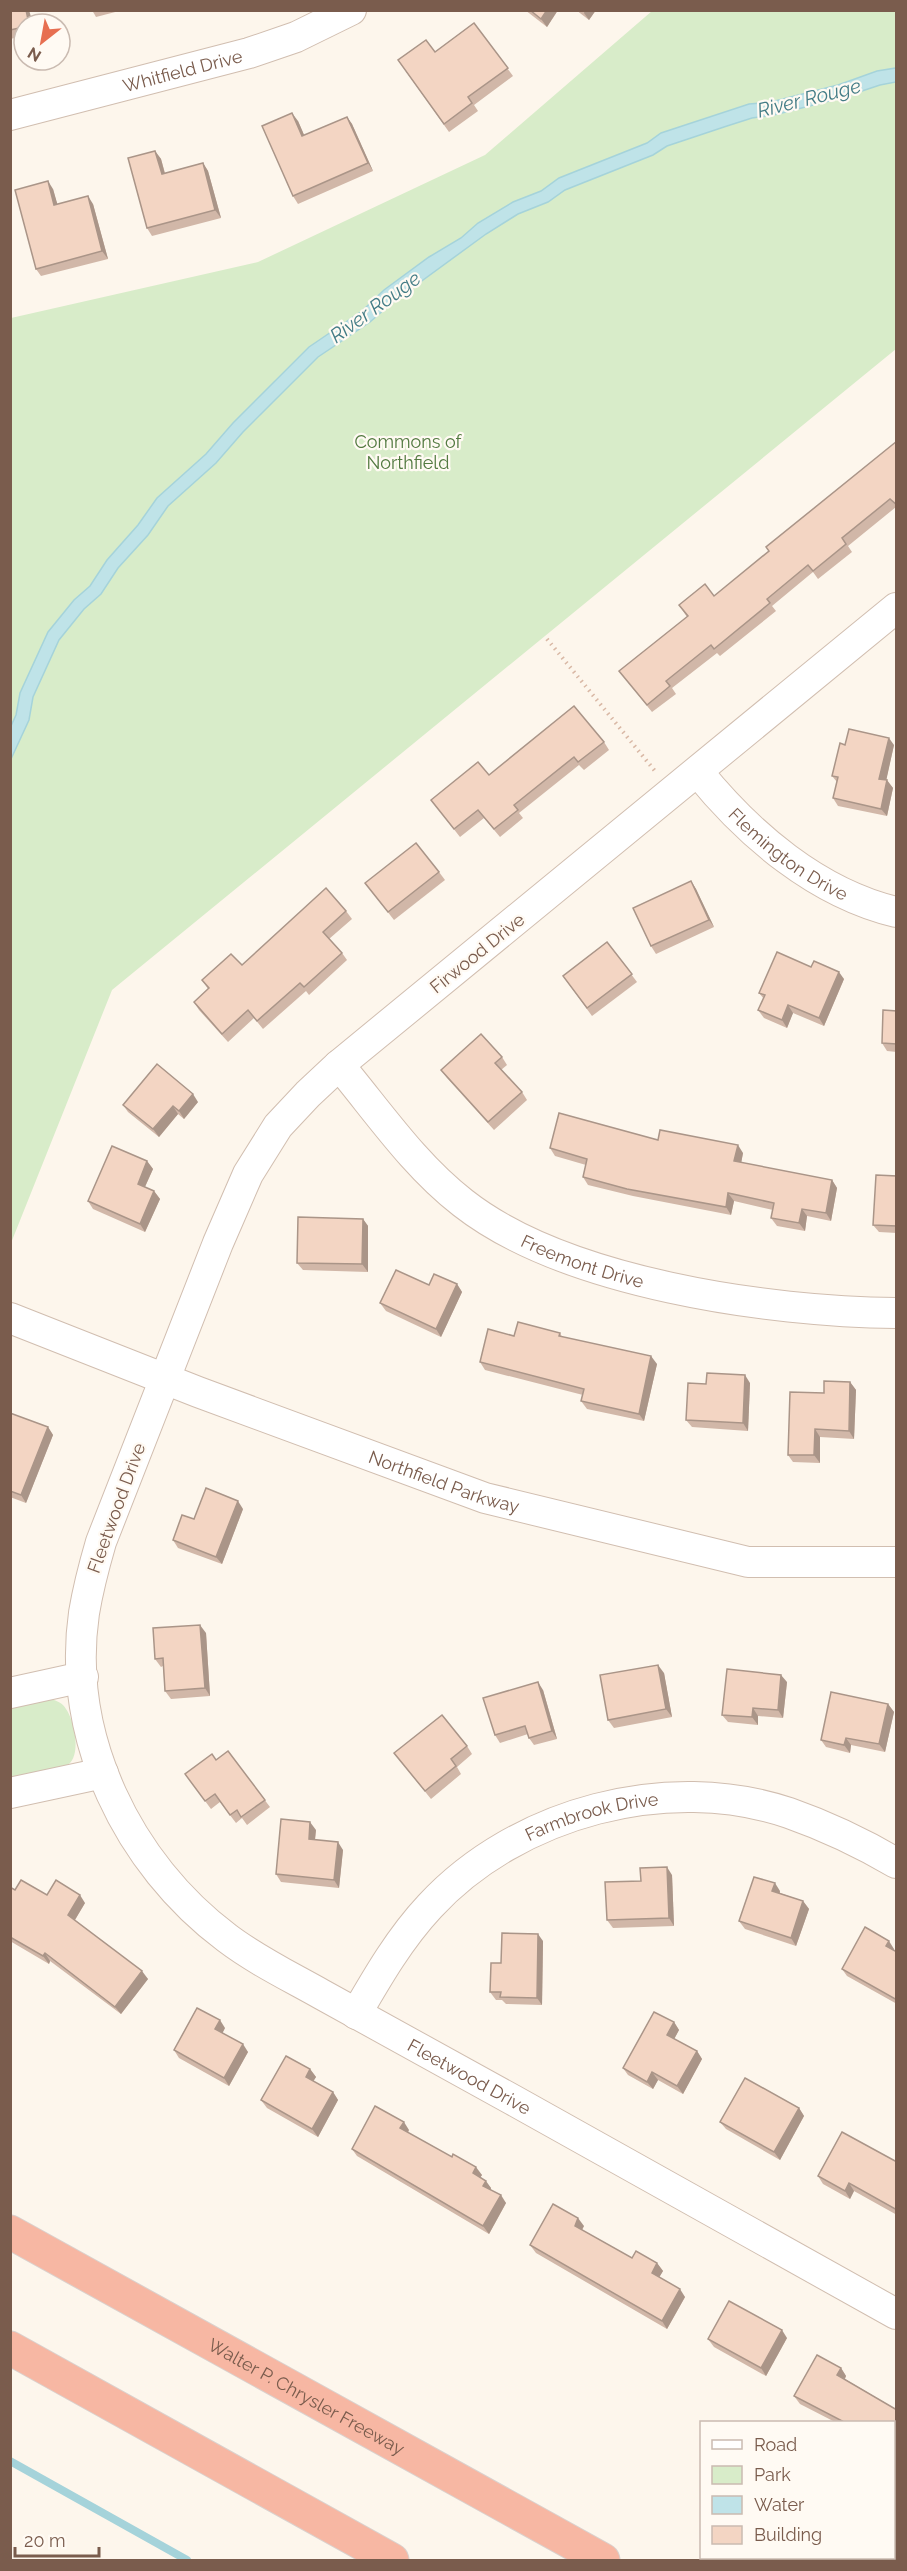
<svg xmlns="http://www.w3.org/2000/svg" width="907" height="2571" viewBox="0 0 907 2571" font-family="Raleway,sans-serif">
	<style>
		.green { fill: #d8ecc9 }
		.water { fill: #bfe3e8; stroke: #a5d3da; stroke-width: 1.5 }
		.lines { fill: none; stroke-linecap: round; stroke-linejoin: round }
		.stream { stroke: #a5d3da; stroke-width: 8 }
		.minor-casing { stroke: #d1beb0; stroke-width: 32 }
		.highway-casing { stroke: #dad1cd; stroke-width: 35 }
		.path { stroke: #d9b8a5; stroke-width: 4; stroke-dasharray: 1.5 4.5; stroke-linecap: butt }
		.minor { stroke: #fff; stroke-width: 30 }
		.highway { stroke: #f7b7a3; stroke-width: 33 }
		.wall { fill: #d1b7a8 }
		.shaded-wall { fill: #aa9588 }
		.building { fill: #f3d5c3; stroke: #aa9588; stroke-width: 1.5 }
		.labels { text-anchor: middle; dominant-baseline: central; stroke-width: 4.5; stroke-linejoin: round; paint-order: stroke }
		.street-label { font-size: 18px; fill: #7a5c4d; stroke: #fffaf3 }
		.park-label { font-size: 18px; fill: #537a41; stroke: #fffaf3 }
		.water-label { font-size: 20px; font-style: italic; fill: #437c86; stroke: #fffaf3 }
	</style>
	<rect width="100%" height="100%" fill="#fdf6ec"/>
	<g class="green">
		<path d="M652,11H896V349L112,990L11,1243V318L258,262L485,155Z"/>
		<path d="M51,1699C57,1701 63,1703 66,1709C74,1720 81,1752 70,1763C60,1771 24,1774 11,1777L10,1708Z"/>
	</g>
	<path class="water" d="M896,68V82L880,85L841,98L774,115L752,118L727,126L667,146L653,155L565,190L548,202L518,214L486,234L393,302L370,322L318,357L243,432L216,463L168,506L148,535L118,568L101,594L84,609L59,640L33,697L29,720L11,759V726L16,715L20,693L48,632L74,600L90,586L107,560L138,525L157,498L206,454L233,423L309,347L362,311L384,290L429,257L461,238L478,223L513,202L541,191L559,178L647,143L661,133L749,104L771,102L838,85L877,71Z"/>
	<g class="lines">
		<path class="stream" d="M10,2461L187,2560"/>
		<g class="minor-casing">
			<g id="minor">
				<path id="s1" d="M10,115L249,53L296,37L351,10"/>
				<path id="s2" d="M896,608L339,1065L308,1094L278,1126L248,1174L218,1243L101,1542C94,1566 88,1589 84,1613C66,1737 128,1864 227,1938C256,1960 289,1976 321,1994C385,2030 449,2065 513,2100C641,2171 769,2242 896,2314"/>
				<path id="s3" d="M698,772C749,835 817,893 896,912"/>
				<path id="s4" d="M339,1065C379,1113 414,1165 463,1203C565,1283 769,1312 896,1313"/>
				<path id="s5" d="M10,1318L198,1392L485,1498L748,1562H896"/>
				<path d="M10,1693L83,1677"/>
				<path d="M10,1793L103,1773"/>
				<path id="s6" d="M356,2014C378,1976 400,1938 430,1906C517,1812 668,1772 789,1813C826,1826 862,1843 896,1863"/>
			</g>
		</g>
		<g class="highway-casing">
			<g id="highway">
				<path id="s7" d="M10,2232L603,2560"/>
				<path d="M10,2348L392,2560"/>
			</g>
		</g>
		<path class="path" d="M547,639L655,771"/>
		<use href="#minor" class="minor"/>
		<use href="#highway" class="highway"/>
	</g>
	<g class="wall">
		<path d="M10,10L24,24V36L10,39Z"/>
		<path d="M92,10H123L96,17Z"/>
		<path d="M525,10H558L547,27Z"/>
		<path d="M576,10H596L589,20Z"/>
		<path d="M474,23L513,76L474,105L478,111L449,132L398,60L435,52Z"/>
		<path d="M347,117L352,124L373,171L298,204L293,196L298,121L304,135Z"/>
		<path d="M155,151L161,159L165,173L203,163L208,171L221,218L152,236L147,228Z"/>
		<path d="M53,189L57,204H93L108,259L41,276L36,269Z"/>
		<path d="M897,441V508L896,507L848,546L852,552L818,579L813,572L772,606L776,611L720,656L717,653L672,688L676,694L652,712L619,671L687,617L679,605L714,596L769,552Z"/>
		<path d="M604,742L609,750L584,770L579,765L519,813L523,818L500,837L484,818L460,837L431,800L489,775Z"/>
		<path d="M845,745H894L886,780L893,788L887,816L838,806L833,798L837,782L832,776Z"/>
		<path d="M439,872L445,880L394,920L365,883Z"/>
		<path d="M691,881L696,889L714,927L656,954L651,946Z"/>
		<path d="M346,911L352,919L329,939L342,953L347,960L309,995L306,991L263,1029L254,1018L228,1042L199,1010L194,1002L208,989L202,980L242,965Z"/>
		<path d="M607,942L637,982L592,1016L563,976Z"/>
		<path d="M811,967L844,979L824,1026L793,1013L787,1028L764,1018L758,1010L764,999L759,993Z"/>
		<path d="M897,1011V1052L887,1051L882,1043Z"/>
		<path d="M502,1057L507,1065L501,1070L522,1092L527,1100L494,1130L447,1078L441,1070Z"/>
		<path d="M198,1102L184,1119L178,1114L159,1137L128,1112L123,1105Z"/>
		<path d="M658,1140L743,1153L741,1163L832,1180L837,1188L831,1221L807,1216L805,1231L777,1226L771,1218L773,1210L734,1201L731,1215L633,1196L588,1185L583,1177L586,1165L555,1156L550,1148Z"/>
		<path d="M147,1161L153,1169L145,1187L154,1191L160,1199L145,1232L93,1209L88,1201Z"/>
		<path d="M897,1176V1233L879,1232L873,1225Z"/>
		<path d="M363,1219L368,1226V1272L303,1270L297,1263Z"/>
		<path d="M457,1284L462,1292L441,1337L386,1311L380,1303L429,1285Z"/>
		<path d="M560,1333L562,1337L657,1364L644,1421L587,1409L581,1401L583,1395L485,1370L480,1362L514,1336Z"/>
		<path d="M850,1382L856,1390L854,1439L820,1437V1463L793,1462L788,1455L824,1393Z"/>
		<path d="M750,1383L748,1431L692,1427L686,1420L706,1384Z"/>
		<path d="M10,1413L48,1427L53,1435L26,1503L10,1497Z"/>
		<path d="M243,1509L222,1564L178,1548L173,1540L194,1519Z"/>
		<path d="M206,1633L210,1696L171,1699L165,1691L163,1666L161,1667L155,1659Z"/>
		<path d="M664,1673L672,1717L614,1728L608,1720Z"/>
		<path d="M787,1682L783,1718L758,1716V1725L728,1722L722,1715Z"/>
		<path d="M543,1690L557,1739L534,1745L529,1738L528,1734L500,1743L495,1735Z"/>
		<path d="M888,1704L894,1712L885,1752L851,1745L850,1753L826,1747L821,1740Z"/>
		<path d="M467,1746L472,1754L457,1767L461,1774L431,1799L394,1753Z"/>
		<path d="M228,1751L270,1807L247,1825L242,1818L236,1823L220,1802L211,1809L185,1774L216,1760Z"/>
		<path d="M316,1830L315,1840L343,1850L339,1888L281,1882L276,1874Z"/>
		<path d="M672,1875L674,1926L613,1928L607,1920Z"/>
		<path d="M10,1887L15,1890L85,1903L75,1920L148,1979L121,2014L50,1961L49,1964L10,1941Z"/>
		<path d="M780,1891V1893L803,1901L809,1909L796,1946L745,1929L739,1921Z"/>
		<path d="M543,1941L542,2005L506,2004L502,2000H496L490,1992L501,1963Z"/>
		<path d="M894,1949L893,1950L897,1952V2004L847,1976L842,1969Z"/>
		<path d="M674,2022L679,2030L674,2039L697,2051L702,2059L683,2094L658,2080L653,2089L628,2075L623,2068Z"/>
		<path d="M225,2028L222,2033L248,2052L229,2086L179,2058L174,2050Z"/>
		<path d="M310,2069L316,2077L313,2081L333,2092L338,2100L318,2137L267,2108L261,2100Z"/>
		<path d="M799,2108L804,2116L780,2160L726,2129L720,2122Z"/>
		<path d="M409,2130L408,2133L482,2175L480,2177L491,2188V2190L506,2203L489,2234L357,2156L352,2149Z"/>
		<path d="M897,2162V2215L854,2191L850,2199L823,2184L818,2176Z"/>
		<path d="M584,2226L582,2230L632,2258L657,2263L663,2271L659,2277L685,2297L667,2329L536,2253L530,2245Z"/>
		<path d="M787,2338L766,2376L714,2347L708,2339Z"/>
		<path d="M841,2368L846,2376L845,2379L897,2410V2456L894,2454V2422H835L800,2404L794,2396Z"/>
	</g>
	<g class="shaded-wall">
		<path d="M26,10H29L33,24H29Z"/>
		<path d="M547,10H558L547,27L541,19Z"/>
		<path d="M585,10H596L589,20L584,13Z"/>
		<path d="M292,113L298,121L308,144L302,136Z"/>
		<path d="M347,117L352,124L373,171L368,163Z"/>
		<path d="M155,151L161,159L167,182L162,174Z"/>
		<path d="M203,163L208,171L221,218L215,210Z"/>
		<path d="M48,181L53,189L60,213L54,205Z"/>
		<path d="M88,196L93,204L108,259L102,251Z"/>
		<path d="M889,738L894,745L885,786L879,779Z"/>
		<path d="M887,780L893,788L887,816L881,809Z"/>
		<path d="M691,881L696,889L714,927L709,920Z"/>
		<path d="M839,972L844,979L824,1026L819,1018Z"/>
		<path d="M788,1005L793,1013L787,1028L782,1020Z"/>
		<path d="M193,1094L198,1102L184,1119L179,1111Z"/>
		<path d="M173,1106L178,1114L159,1137L153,1129Z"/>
		<path d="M738,1145L743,1153L740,1169L734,1161Z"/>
		<path d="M147,1161L153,1169L143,1191L138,1184Z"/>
		<path d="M832,1180L837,1188L831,1221L826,1213Z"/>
		<path d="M154,1191L160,1199L145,1232L140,1224Z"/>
		<path d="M728,1193L734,1201L731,1215L726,1207Z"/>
		<path d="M802,1209L807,1216L805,1231L799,1223Z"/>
		<path d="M363,1219L368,1226V1272L362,1264Z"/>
		<path d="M457,1284L462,1292L441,1337L436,1329Z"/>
		<path d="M651,1356L657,1364L644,1421L639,1414Z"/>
		<path d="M745,1375L750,1383L748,1431L743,1423Z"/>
		<path d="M850,1382L856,1390L854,1439L849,1431Z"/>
		<path d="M48,1427L53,1435L26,1503L21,1495Z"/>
		<path d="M815,1429L820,1437V1463L814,1455Z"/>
		<path d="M238,1501L243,1509L222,1564L216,1557Z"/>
		<path d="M200,1625L206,1633L210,1696L205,1688Z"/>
		<path d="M658,1665L664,1673L672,1717L666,1709Z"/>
		<path d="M781,1675L787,1682L783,1718L778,1710Z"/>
		<path d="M538,1682L543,1690L557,1739L552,1731Z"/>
		<path d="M888,1704L894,1712L885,1752L879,1744Z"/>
		<path d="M753,1708L758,1716V1725L752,1717Z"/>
		<path d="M846,1738L851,1745L850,1753L844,1745Z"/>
		<path d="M310,1822L316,1830L314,1847L309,1839Z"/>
		<path d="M338,1842L343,1850L339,1888L334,1880Z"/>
		<path d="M667,1867L672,1875L674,1926L669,1918Z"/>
		<path d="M775,1883L780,1891L778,1899L772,1891Z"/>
		<path d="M80,1895L85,1903L73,1923L68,1915Z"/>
		<path d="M803,1901L809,1909L796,1946L791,1938Z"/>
		<path d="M538,1934L543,1941L542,2005L537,1998Z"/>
		<path d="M889,1941L894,1949L891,1954L886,1946Z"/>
		<path d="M45,1953L50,1961L49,1964L43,1956Z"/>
		<path d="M142,1971L148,1979L121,2014L115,2007Z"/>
		<path d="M220,2020L225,2028L221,2036L215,2029Z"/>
		<path d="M674,2022L679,2030L672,2043L667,2035Z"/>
		<path d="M243,2044L248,2052L229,2086L224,2078Z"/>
		<path d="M697,2051L702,2059L683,2094L677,2086Z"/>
		<path d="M310,2069L316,2077L311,2085L306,2077Z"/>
		<path d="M652,2072L658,2080L653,2089L647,2082Z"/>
		<path d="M333,2092L338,2100L318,2137L312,2129Z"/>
		<path d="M799,2108L804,2116L780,2160L774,2152Z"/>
		<path d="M404,2122L409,2130L405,2136L400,2128Z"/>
		<path d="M476,2167L482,2175L478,2181L473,2173Z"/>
		<path d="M486,2181L491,2188L489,2194L483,2186Z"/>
		<path d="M849,2183L854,2191L850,2199L845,2191Z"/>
		<path d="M501,2195L506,2203L489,2234L483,2226Z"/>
		<path d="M578,2218L584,2226L580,2233L575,2226Z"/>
		<path d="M657,2263L663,2271L657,2281L652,2273Z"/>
		<path d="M680,2289L685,2297L667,2329L662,2321Z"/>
		<path d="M782,2330L787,2338L766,2376L761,2368Z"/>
		<path d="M841,2368L846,2376L843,2382L837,2375Z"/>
	</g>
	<g class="building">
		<path d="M10,10H26L29,24H24V27L10,30Z"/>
		<path d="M530,10H547L541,19Z"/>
		<path d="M474,23L508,68L468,97L472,103L444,124L398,60L426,40L435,52Z"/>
		<path d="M292,113L302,136L347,117L368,163L293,196L262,126Z"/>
		<path d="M155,151L162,174L203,163L215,210L147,228L128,158Z"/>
		<path d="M48,181L54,205L88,196L102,251L36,269L15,190Z"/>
		<path d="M897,441V505L890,499L842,538L846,544L813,571L808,565L767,599L770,603L714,649L711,645L666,681L670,686L647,705L619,671L688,616L679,605L705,584L714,596L769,551L766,547Z"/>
		<path d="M574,706L604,742L578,762L574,757L514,805L518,810L494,829L478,810L454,829L431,800L478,762L489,775Z"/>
		<path d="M849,729L889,738L879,779L887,780L881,809L833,798L838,777L832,776L840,743L845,745Z"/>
		<path d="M416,843L439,872L388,912L365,883Z"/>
		<path d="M691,881L709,920L651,946L633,908Z"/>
		<path d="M326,888L346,911L323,932L342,953L304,987L300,983L257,1021L248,1010L222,1034L194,1002L209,988L202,980L231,954L242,965Z"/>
		<path d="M607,942L632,974L587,1008L563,976Z"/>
		<path d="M777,952L811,967L814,961L839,972L819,1018L788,1005L782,1020L758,1010L765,995L759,993Z"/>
		<path d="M883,1010L897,1011V1044L882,1043Z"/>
		<path d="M481,1034L502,1057L495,1063L522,1092L488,1122L441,1070Z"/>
		<path d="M157,1064L193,1094L179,1111L173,1106L153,1129L123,1105Z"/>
		<path d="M559,1113L658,1140L660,1130L738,1145L734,1161L832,1180L826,1213L802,1209L799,1223L771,1218L774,1203L728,1193L726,1207L627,1189L583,1177L587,1159L550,1148Z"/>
		<path d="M112,1146L147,1161L138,1184L154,1191L140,1224L88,1201Z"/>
		<path d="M876,1175L897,1176V1226L873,1225Z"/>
		<path d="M298,1217L363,1219L362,1264L297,1263Z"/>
		<path d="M396,1270L429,1285L434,1274L457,1284L436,1329L380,1303Z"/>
		<path d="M518,1322L560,1333L559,1336L651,1356L639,1414L581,1401L584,1389L480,1362L488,1329L514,1336Z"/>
		<path d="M707,1373L745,1375L743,1423L686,1420L688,1383L706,1384Z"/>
		<path d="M824,1381L850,1382L849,1431L815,1429L814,1455H788L790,1392L824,1393Z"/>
		<path d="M10,1413L48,1427L21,1495L10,1491Z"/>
		<path d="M206,1488L238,1501L216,1557L173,1540L182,1515L194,1519Z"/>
		<path d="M200,1625L205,1688L165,1691L163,1658L155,1659L153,1628Z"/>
		<path d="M658,1665L666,1709L608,1720L600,1675Z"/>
		<path d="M727,1669L781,1675L778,1710L753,1708L752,1717L722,1715Z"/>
		<path d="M538,1682L552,1731L529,1738L525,1726L495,1735L483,1698Z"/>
		<path d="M831,1692L888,1704L879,1744L846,1738L844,1745L821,1740Z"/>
		<path d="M442,1715L467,1746L451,1759L456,1766L425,1791L394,1753Z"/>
		<path d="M228,1751L265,1800L241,1817L237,1810L230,1815L215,1794L205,1801L185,1774L212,1754L216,1760Z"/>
		<path d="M281,1819L310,1822L309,1839L338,1842L334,1880L276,1874Z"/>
		<path d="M667,1867L669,1918L607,1920L605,1882L641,1881L640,1868Z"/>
		<path d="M754,1877L775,1883L772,1891L803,1901L791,1938L739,1921Z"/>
		<path d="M21,1880L47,1895L56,1880L80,1895L68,1915L142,1971L115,2007L45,1953L43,1956L10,1937V1887L15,1890Z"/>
		<path d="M865,1927L889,1941L886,1946L897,1952V2000L842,1969Z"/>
		<path d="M502,1933L538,1934L537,1998L500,1997L501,1992H490L491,1963H501Z"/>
		<path d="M197,2008L220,2020L215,2029L243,2044L224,2078L174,2050Z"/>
		<path d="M654,2012L674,2022L667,2035L697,2051L677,2086L652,2072L647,2082L623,2068Z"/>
		<path d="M286,2056L310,2069L306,2077L333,2092L312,2129L261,2100Z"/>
		<path d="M745,2078L799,2108L774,2152L720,2122Z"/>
		<path d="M375,2106L404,2122L400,2128L452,2157L453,2154L476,2167L473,2173L486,2181L483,2186L501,2195L483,2226L352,2149Z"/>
		<path d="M842,2132L897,2162V2210L849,2183L845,2191L818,2176Z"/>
		<path d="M553,2204L578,2218L575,2226L632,2258L636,2251L657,2263L652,2273L680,2289L662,2321L530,2245Z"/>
		<path d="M729,2301L782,2330L761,2368L708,2339Z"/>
		<path d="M817,2355L841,2368L837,2375L897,2410V2451L894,2449V2422H844L794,2396Z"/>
	</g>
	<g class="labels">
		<g class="street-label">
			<text stroke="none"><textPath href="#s1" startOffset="178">Whitfield Drive</textPath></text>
			<text stroke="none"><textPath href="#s3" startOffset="123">Flemington Drive</textPath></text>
			<text transform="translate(477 953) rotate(-39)">Firwood Drive</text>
			<text stroke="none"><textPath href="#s4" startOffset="320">Freemont Drive</textPath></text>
			<text stroke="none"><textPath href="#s5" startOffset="464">Northfield Parkway</textPath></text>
			<text transform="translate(116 1508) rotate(-70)">Fleetwood Drive</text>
			<text stroke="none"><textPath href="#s6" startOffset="320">Farmbrook Drive</textPath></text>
			<text stroke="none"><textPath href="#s2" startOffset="1984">Fleetwood Drive</textPath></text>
			<text stroke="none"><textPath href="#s7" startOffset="339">Walter P. Chrysler Freeway</textPath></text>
		</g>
		<g class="park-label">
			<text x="408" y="441">Commons of<tspan x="408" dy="21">Northfield</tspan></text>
		</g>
		<g class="water-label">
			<text transform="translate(809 98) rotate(-14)">River Rouge</text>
			<text transform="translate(375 307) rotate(-36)">River Rouge</text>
		</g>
	</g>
	<rect width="907" height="2571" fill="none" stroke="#7a5c4d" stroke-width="24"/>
	<rect x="700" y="2421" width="195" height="138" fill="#fffaf3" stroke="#cabbb1" stroke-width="1.5"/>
	<rect x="712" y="2440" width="30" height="9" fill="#ffffff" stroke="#cabbb1" stroke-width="1.5"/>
	<text x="754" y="2451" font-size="18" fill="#7a5c4d">Road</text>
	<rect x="712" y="2466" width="30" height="18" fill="#d8ecc9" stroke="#cabbb1" stroke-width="1.5"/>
	<text x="754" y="2481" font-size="18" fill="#7a5c4d">Park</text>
	<rect x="712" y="2496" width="30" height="18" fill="#bfe3e8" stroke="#cabbb1" stroke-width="1.5"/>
	<text x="754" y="2511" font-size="18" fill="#7a5c4d">Water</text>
	<rect x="712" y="2526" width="30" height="18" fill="#f3d5c3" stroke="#cabbb1" stroke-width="1.5"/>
	<text x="754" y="2541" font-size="18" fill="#7a5c4d">Building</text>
	<g transform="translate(42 42) rotate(211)"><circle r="28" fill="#fffaf3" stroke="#cabbb1" stroke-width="1.5"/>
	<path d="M0-4.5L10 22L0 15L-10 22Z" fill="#e76f51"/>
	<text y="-9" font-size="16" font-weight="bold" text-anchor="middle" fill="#7a5c4d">N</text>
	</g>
	<path d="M15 2547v9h84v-9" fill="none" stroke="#7a5c4d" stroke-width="3"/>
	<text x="24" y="2547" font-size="18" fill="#7a5c4d" stroke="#fffaf3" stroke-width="4.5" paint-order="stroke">20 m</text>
</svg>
